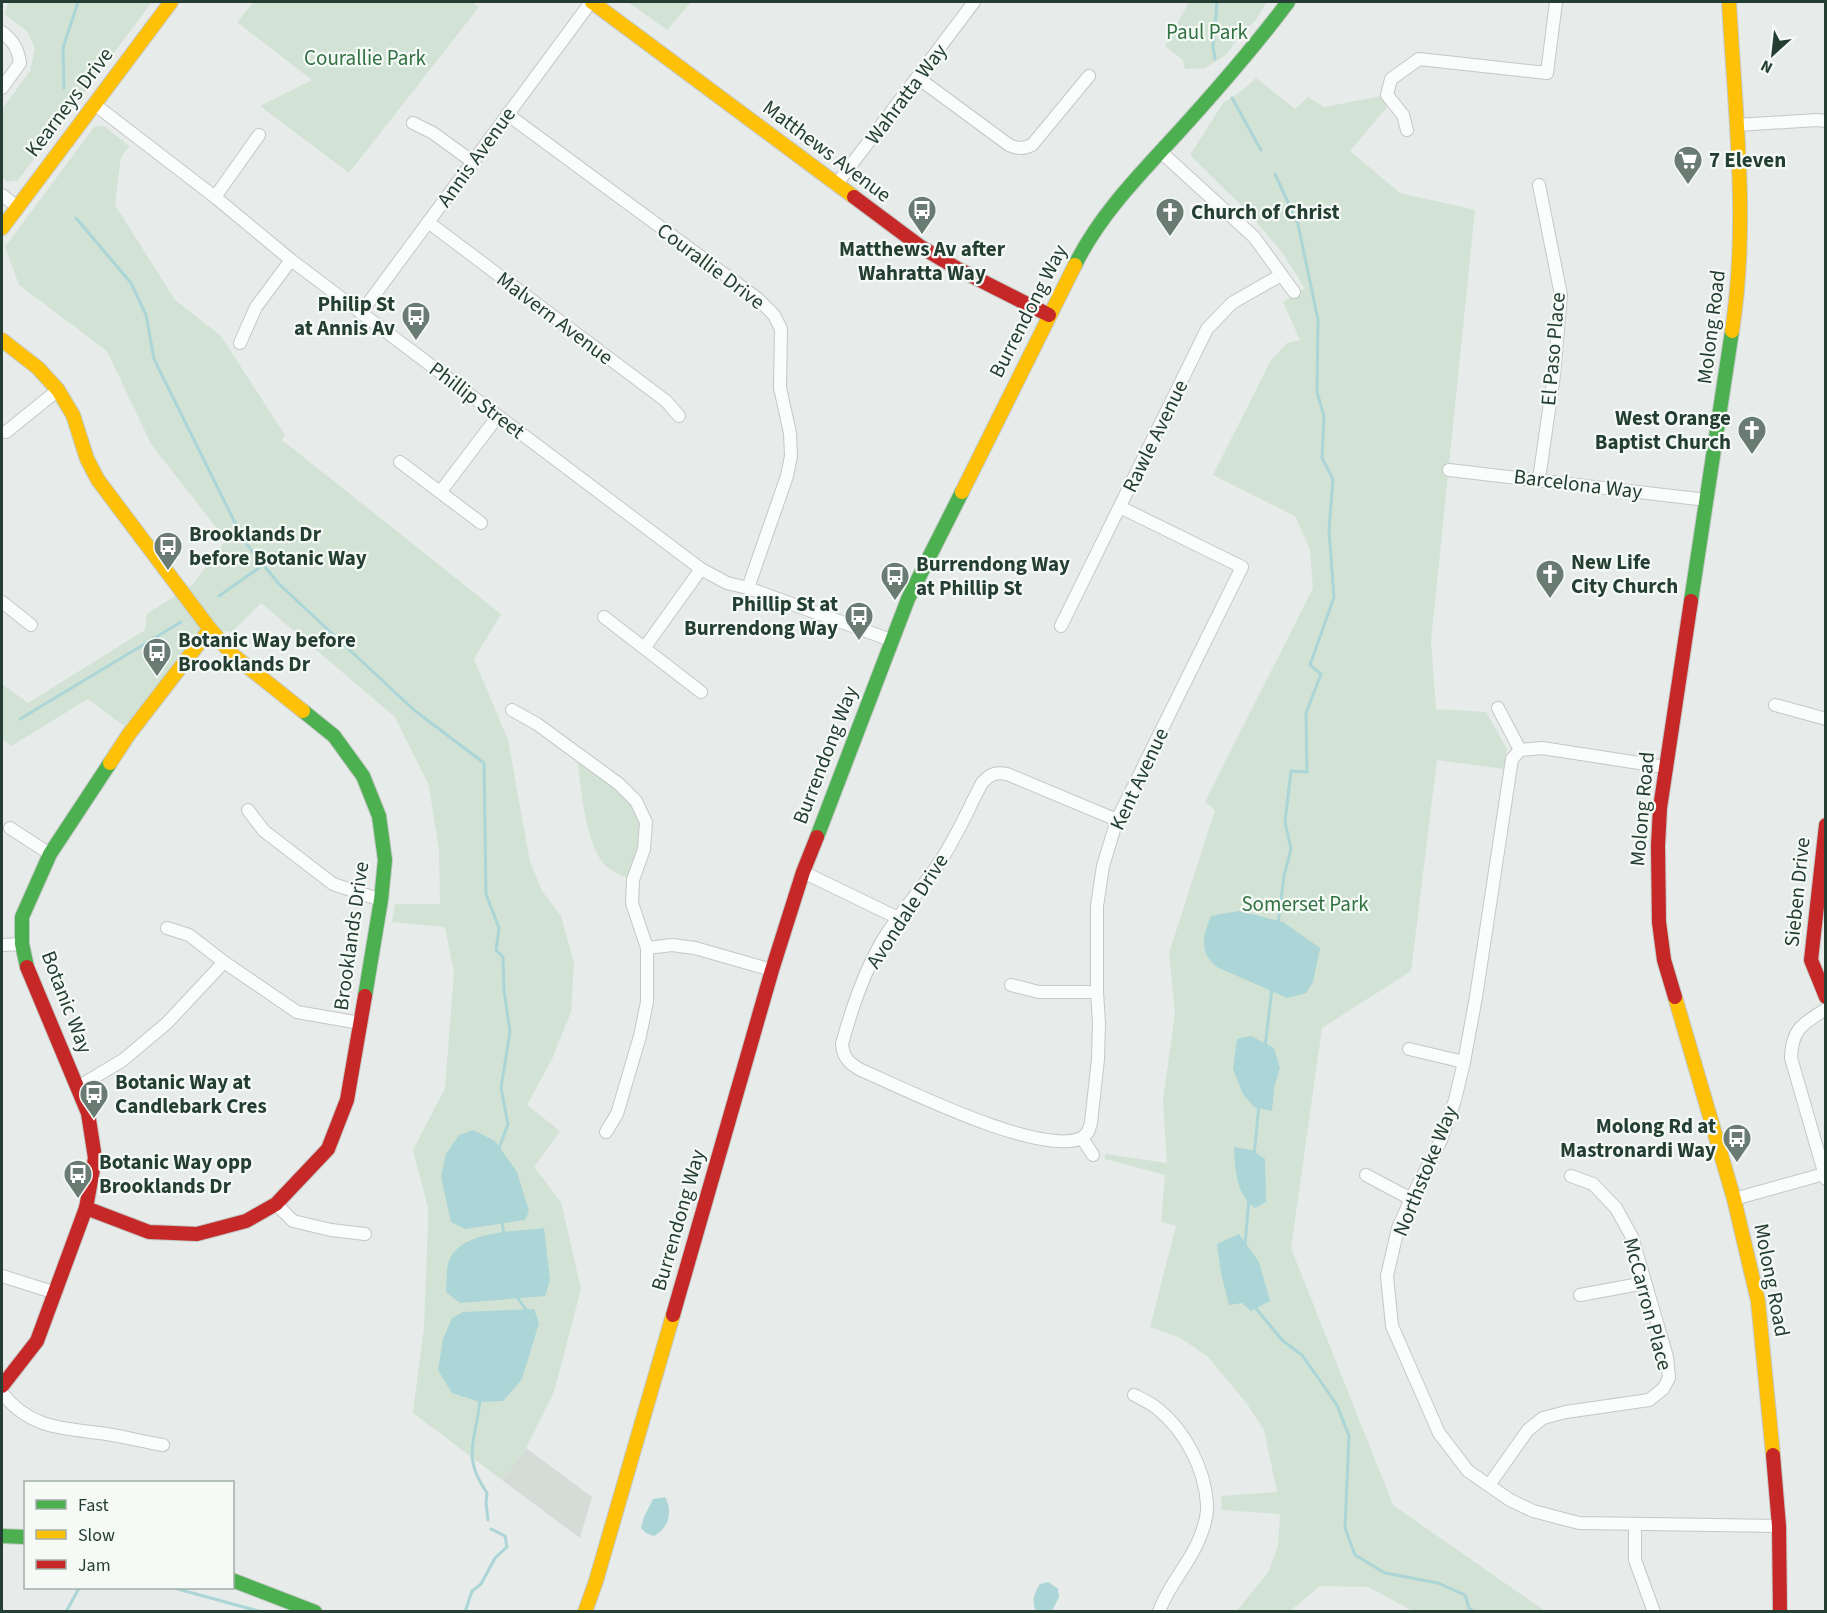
<svg xmlns="http://www.w3.org/2000/svg" width="1827" height="1613" viewBox="0 0 1827 1613" font-family="'Source Sans 3',sans-serif">
	<style>
		.built { fill: #d5dcd8 }
		.green { fill: #d2e3d5 }
		.water { fill: #abd5d6 }
		.lines { fill: none; stroke-linecap: round; stroke-linejoin: round }
		.stream { stroke: #abd5d6; stroke-width: 3 }
		.street-casing { stroke: #c4c8c6; stroke-width: 14 }
		.fast-casing { stroke: #c3c9c6; stroke-width: 16 }
		.slow-casing { stroke: #c3c9c6; stroke-width: 16 }
		.jam-casing { stroke: #c3c9c6; stroke-width: 16 }
		.street { stroke: #fbfcfc; stroke-width: 12 }
		.fast { stroke: #4caf50; stroke-width: 14 }
		.slow { stroke: #ffc107; stroke-width: 14 }
		.jam { stroke: #c62828; stroke-width: 14 }
		.labels { text-anchor: middle; dominant-baseline: central; stroke-width: 4.5; stroke-linejoin: round; paint-order: stroke }
		.park-label { font-size: 21px; fill: #327242; stroke: #f5faf7 }
		.street-label { font-size: 21px; fill: #253e34; stroke: #f5faf7 }
		.poi-label { font-size: 21px; font-weight: bold; fill: #253e34; stroke: #f5faf7; text-anchor: start }
	</style>
	<rect width="100%" height="100%" fill="#e7ebe9"/>
	<path class="built" d="M526,1448L592,1497L580,1538L502,1480Z"/>
	<g class="green">
		<path d="M9,2H152L18,180L7,182L2,177V109L30,71L35,48L27,31L4,14Z"/>
		<path d="M254,2H472L479,7L349,173L260,106L312,80L237,22Z"/>
		<path d="M628,2H691L667,30Z"/>
		<path d="M1189,2H1267L1255,21L1240,35L1227,54L1205,68L1185,69L1183,60L1165,46Z"/>
		<path d="M1256,78L1295,109L1308,97L1324,107L1382,96L1387,107L1350,151L1400,193L1475,210L1431,641L1436,709L1486,712L1507,749L1504,769L1437,760L1411,971L1322,1028L1291,1248L1393,1505L1545,1611H1413L1368,1587L1320,1586L1290,1611H1237L1269,1571L1278,1545L1280,1514L1222,1510L1221,1496L1277,1492L1264,1430L1247,1404L1208,1357L1181,1338L1150,1327L1176,1226L1161,1222L1165,1175L1105,1159V1154L1167,1163L1163,1101L1175,1013L1169,953L1215,810L1205,802L1313,588L1310,549L1295,516L1213,475L1271,360L1287,343L1300,340L1283,302L1305,288L1281,251L1246,210L1190,155L1223,103L1240,92Z"/>
		<path d="M104,126L129,146L121,157L115,205L175,300L221,336L285,435L282,440L501,614L474,659L508,740L530,862L542,891L561,916L574,963L571,1012L552,1059L527,1105L560,1131L534,1167L561,1202L581,1289L554,1392L526,1448L502,1480L413,1413L424,1327L428,1226V1208L413,1150L445,1088L454,973L445,927L392,922L395,904H440L439,851L429,786L395,717L261,603L232,632L210,629L124,726L88,699L11,746L2,739V684L28,703L145,630L147,614L192,585L226,540L151,444L107,351L19,285L5,247L94,127Z"/>
		<path d="M576,752L619,784L646,822L633,880C624,876 611,872 605,865C584,842 581,783 576,752Z"/>
	</g>
	<g class="water">
		<path d="M1239,911L1283,922L1320,948L1313,982L1306,993L1287,998L1217,967C1198,951 1203,936 1211,916Z"/>
		<path d="M1251,1036L1274,1048L1280,1068L1274,1088L1272,1111L1254,1107L1243,1094L1233,1069L1237,1039Z"/>
		<path d="M473,1130L495,1141L517,1172L529,1211L525,1220L465,1229L451,1222L441,1177L446,1154L459,1135Z"/>
		<path d="M1234,1147L1252,1150L1265,1159L1266,1202L1255,1208C1236,1195 1235,1169 1234,1147Z"/>
		<path d="M544,1228L550,1280L545,1296L460,1303L446,1292C447,1284 446,1272 448,1264C457,1230 515,1232 544,1228Z"/>
		<path d="M1239,1234L1259,1262L1270,1301L1251,1311L1242,1303L1229,1305L1221,1273L1217,1244Z"/>
		<path d="M534,1309L539,1323L522,1379L503,1401L480,1402L452,1393L438,1370L443,1339L452,1318L463,1312Z"/>
		<path d="M665,1497C673,1511 669,1528 654,1536L646,1533L641,1528L644,1517L653,1499Z"/>
		<path d="M1048,1582L1058,1589L1059,1597L1052,1611H1036C1031,1601 1034,1594 1040,1584Z"/>
	</g>
	<g class="lines">
		<g class="stream">
			<path d="M1215,59L1213,47L1217,2"/>
			<path d="M64,88L63,48L78,2"/>
			<path d="M1232,98L1261,150"/>
			<path d="M1275,174L1298,224L1318,320L1317,392L1324,416L1322,458L1333,479L1329,530L1334,597L1310,665L1321,674L1306,713L1307,772L1291,771L1285,822L1291,849L1284,876L1278,925"/>
			<path d="M76,218L131,283L146,315L154,359L244,541L279,584L414,710L484,763L486,894L499,928L496,950L503,957L504,990L510,1032L501,1088L508,1124L498,1151"/>
			<path d="M219,596L263,565"/>
			<path d="M20,719L181,622"/>
			<path d="M1265,1047L1272,988"/>
			<path d="M1254,1155L1259,1105"/>
			<path d="M502,1222L504,1236"/>
			<path d="M1245,1244L1249,1200"/>
			<path d="M517,1297L527,1311"/>
			<path d="M1254,1306L1282,1340L1302,1355L1337,1405L1349,1436L1345,1528L1355,1555L1385,1573L1438,1583L1465,1595L1469,1608L1474,1612"/>
			<path d="M480,1399C477,1440 460,1454 487,1493L486,1503L488,1520"/>
			<path d="M174,1588L262,1612"/>
			<path d="M66,1612L79,1588"/>
			<path d="M465,1612L472,1591L481,1584L495,1558L507,1547L505,1536L491,1529"/>
		</g>
		<g class="street-casing">
			<g id="street">
				<path d="M2,32C13,41 18,48 20,63L2,88"/>
				<path d="M918,78L1009,145C1018,149 1023,149 1032,145L1089,76"/>
				<path d="M94,104L215,197L291,260L701,569L727,583L748,588L891,640"/>
				<path d="M507,114L758,299L774,315L781,329L780,388L790,433L791,456L787,476L748,588"/>
				<path d="M413,123L433,133L473,162"/>
				<path d="M1737,125L1817,120L1826,121"/>
				<path d="M1407,130L1403,115L1387,95L1391,79L1419,59L1547,73L1556,2"/>
				<path d="M1161,152L1254,237L1294,292"/>
				<path d="M836,185L974,2"/>
				<path d="M1539,185L1561,295L1554,375L1539,479"/>
				<path d="M2,195L17,207"/>
				<path d="M215,197L259,135"/>
				<path d="M428,222L666,401L679,416"/>
				<path d="M361,313L591,2"/>
				<path d="M240,343L256,307L291,260"/>
				<path d="M6,432L58,390"/>
				<path d="M400,462L481,523"/>
				<path d="M1449,470L1707,500"/>
				<path d="M441,491L498,416"/>
				<path d="M2,602L31,625"/>
				<path d="M604,617L701,692"/>
				<path d="M1061,626L1207,329L1232,303L1281,275"/>
				<path d="M645,647L701,569"/>
				<path d="M1775,705L1826,719"/>
				<path d="M1498,708L1520,750"/>
				<path d="M512,710L537,724L619,784L636,801L646,822L644,849L633,880L632,903L647,948V1002L640,1036L617,1114L606,1132"/>
				<path d="M1665,767L1542,748L1520,750L1512,759L1476,997L1464,1062L1455,1100L1441,1140L1411,1199L1398,1228L1387,1276L1392,1326L1439,1433L1468,1471L1510,1500L1533,1511L1579,1523L1779,1526"/>
				<path d="M248,810L264,831L333,884L381,900"/>
				<path d="M10,828L50,854"/>
				<path d="M803,872L898,918"/>
				<path d="M167,928L189,935L224,962L297,1012L360,1023"/>
				<path d="M2,945L22,944"/>
				<path d="M647,948L672,945L695,948L772,970"/>
				<path d="M1011,985L1039,992H1097"/>
				<path d="M1826,1009C1803,1024 1792,1028 1791,1058L1826,1179"/>
				<path d="M1409,1049L1464,1062"/>
				<path d="M78,1087L123,1060L167,1023L224,962"/>
				<path d="M1082,1138L1088,1132L1091,1123L1098,1059L1099,1023L1097,992V906L1103,866L1117,820L1242,567L1120,507"/>
				<path d="M1093,1155L1082,1138C1040,1157 905,1089 861,1070C850,1064 843,1058 842,1044C852,1007 864,971 884,938C901,911 924,887 941,860C957,836 968,809 982,783C990,774 995,772 1007,774L1117,820"/>
				<path d="M1366,1175L1411,1199"/>
				<path d="M1734,1199L1824,1174"/>
				<path d="M276,1204L293,1221L331,1230L365,1234"/>
				<path d="M2,1276L56,1293"/>
				<path d="M1580,1295L1645,1283"/>
				<path d="M2,1393C31,1430 64,1428 107,1434C126,1437 144,1442 163,1445"/>
				<path d="M1134,1395C1142,1399 1151,1403 1158,1409C1185,1431 1205,1469 1207,1504C1208,1518 1201,1536 1195,1548C1184,1570 1167,1588 1159,1612"/>
				<path d="M1489,1485L1528,1430L1543,1418L1566,1412L1649,1400L1663,1389L1669,1378L1667,1357L1632,1237L1616,1208L1593,1184L1571,1176"/>
				<path d="M1635,1524V1560L1654,1612"/>
			</g>
		</g>
		<g class="fast-casing">
			<g id="fast">
				<path d="M1075,265C1099,216 1139,175 1176,135C1215,92 1253,49 1288,2"/>
				<path d="M1691,601L1732,331"/>
				<path d="M303,711L334,736L363,776L379,816L385,860L381,900L365,996"/>
				<path d="M817,837L908,599L962,492"/>
				<path d="M27,967L22,944V917L50,854L110,763"/>
				<path d="M2,1536L26,1537"/>
				<path d="M232,1580L315,1612"/>
			</g>
		</g>
		<g class="slow-casing">
			<g id="slow">
				<path d="M592,2L854,197"/>
				<path d="M1729,2C1735,111 1749,223 1732,331"/>
				<path d="M2,228L171,2"/>
				<path d="M2,340L38,368L58,390L73,415L87,459L98,480L210,629L233,655L303,711"/>
				<path d="M962,492L1075,265"/>
				<path d="M110,763L129,734L210,629"/>
				<path d="M1675,997L1734,1199L1758,1301L1773,1455"/>
				<path d="M585,1612L596,1581L673,1315"/>
			</g>
		</g>
		<g class="jam-casing">
			<g id="jam">
				<path d="M854,197L921,247L958,269L1049,315"/>
				<path d="M1826,825L1811,960L1826,997"/>
				<path d="M1675,997L1664,960L1659,922L1658,846L1660,808L1691,601"/>
				<path d="M86,1208L149,1232L197,1234L246,1221L276,1204L328,1149L347,1100L365,996"/>
				<path d="M673,1315L772,970L803,872L817,837"/>
				<path d="M2,1386L37,1341L86,1208L95,1158L88,1113L27,967"/>
				<path d="M1773,1455L1779,1526L1780,1612"/>
			</g>
		</g>
		<use href="#street" class="street"/>
		<use href="#fast" class="fast"/>
		<use href="#slow" class="slow"/>
		<use href="#jam" class="jam"/>
	</g>
	<defs>
		<g id="supermarket-pin" transform="scale(1.5)"><path d="M0 17L-7.5 6A9.5 9.5 0 1 1 7.5 6Z" fill="#697b73" stroke="#f5faf7"/><path d="M-6-5.5h2.5l.6 2H6L4.5 2H-2.5L-4.4-4H-6ZM-1.5 3.2a1.3 1.3 0 1 0 .1 0ZM3 3.2a1.3 1.3 0 1 0 .1 0Z" fill="#fff"/></g>
		<g id="bus-pin" transform="scale(1.5)"><path d="M0 17L-7.5 6A9.5 9.5 0 1 1 7.5 6Z" fill="#697b73" stroke="#f5faf7"/><path d="M-5-6H5V4H4V6H2V4H-2V6H-4V4H-5ZM-3.5-4V0h7V-4ZM-3.5 1.2v1.5H-2V1.2ZM2 1.2v1.5H3.5V1.2Z" fill="#fff"/></g>
		<g id="church-pin" transform="scale(1.5)"><path d="M0 17L-7.5 6A9.5 9.5 0 1 1 7.5 6Z" fill="#697b73" stroke="#f5faf7"/><path d="M-1.2-6h2.4v3.5h3.3v2.4h-3.3V6h-2.4V-.1h-3.3v-2.4h3.3Z" fill="#fff"/></g>
	</defs>
	<g fill-rule="evenodd">
		<use href="#supermarket-pin" x="1688" y="160"/>
		<use href="#bus-pin" x="922" y="210"/>
		<use href="#church-pin" x="1170" y="212"/>
		<use href="#bus-pin" x="416" y="316"/>
		<use href="#church-pin" x="1752" y="430"/>
		<use href="#bus-pin" x="168" y="546"/>
		<use href="#church-pin" x="1550" y="574"/>
		<use href="#bus-pin" x="895" y="576"/>
		<use href="#bus-pin" x="859" y="616"/>
		<use href="#bus-pin" x="157" y="652"/>
		<use href="#bus-pin" x="94" y="1094"/>
		<use href="#bus-pin" x="1737" y="1138"/>
		<use href="#bus-pin" x="78" y="1174"/>
	</g>
	<g class="labels">
		<g class="park-label">
			<text x="1207" y="32">Paul Park</text>
			<text x="365" y="58">Courallie Park</text>
			<text x="1305" y="904">Somerset Park</text>
		</g>
		<g class="street-label">
			<text transform="translate(906 94) rotate(-53)">Wahratta Way</text>
			<text transform="translate(69 102) rotate(-53)">Kearneys Drive</text>
			<text transform="translate(827 151) rotate(37)">Matthews Avenue</text>
			<text transform="translate(476 157) rotate(-54)">Annis Avenue</text>
			<text transform="translate(711 266) rotate(37)">Courallie Drive</text>
			<text transform="translate(1028 311) rotate(-63)">Burrendong Way</text>
			<text transform="translate(555 318) rotate(37)">Malvern Avenue</text>
			<text transform="translate(1711 327) rotate(-83)">Molong Road</text>
			<text transform="translate(1553 349) rotate(-85)">El Paso Place</text>
			<text transform="translate(477 400) rotate(37)">Phillip Street</text>
			<text transform="translate(1155 436) rotate(-64)">Rawle Avenue</text>
			<text transform="translate(1578 484) rotate(7)">Barcelona Way</text>
			<text transform="translate(825 755) rotate(-69)">Burrendong Way</text>
			<text transform="translate(1139 779) rotate(-65)">Kent Avenue</text>
			<text transform="translate(1642 809) rotate(-85)">Molong Road</text>
			<text transform="translate(1797 892) rotate(-84)">Sieben Drive</text>
			<text transform="translate(907 911) rotate(-57)">Avondale Drive</text>
			<text transform="translate(351 936) rotate(-82)">Brooklands Drive</text>
			<text transform="translate(67 1002) rotate(69)">Botanic Way</text>
			<text transform="translate(1425 1171) rotate(-68)">Northstoke Way</text>
			<text transform="translate(678 1220) rotate(-74)">Burrendong Way</text>
			<text transform="translate(1772 1280) rotate(79)">Molong Road</text>
			<text transform="translate(1648 1304) rotate(75)">McCarron Place</text>
		</g>
		<g class="poi-label">
			<text x="1709" y="160">7 Eleven</text>
			<text x="1191" y="212">Church of Christ</text>
			<text x="922" y="249" text-anchor="middle">Matthews Av after<tspan x="922" dy="24">Wahratta Way</tspan></text>
			<text x="395" y="304" text-anchor="end">Philip St<tspan x="395" dy="24">at Annis Av</tspan></text>
			<text x="1731" y="418" text-anchor="end">West Orange<tspan x="1731" dy="24">Baptist Church</tspan></text>
			<text x="189" y="534">Brooklands Dr<tspan x="189" dy="24">before Botanic Way</tspan></text>
			<text x="1571" y="562">New Life<tspan x="1571" dy="24">City Church</tspan></text>
			<text x="916" y="564">Burrendong Way<tspan x="916" dy="24">at Phillip St</tspan></text>
			<text x="838" y="604" text-anchor="end">Phillip St at<tspan x="838" dy="24">Burrendong Way</tspan></text>
			<text x="178" y="640">Botanic Way before<tspan x="178" dy="24">Brooklands Dr</tspan></text>
			<text x="115" y="1082">Botanic Way at<tspan x="115" dy="24">Candlebark Cres</tspan></text>
			<text x="1716" y="1126" text-anchor="end">Molong Rd at<tspan x="1716" dy="24">Mastronardi Way</tspan></text>
			<text x="99" y="1162">Botanic Way opp<tspan x="99" dy="24">Brooklands Dr</tspan></text>
		</g>
	</g>
	<rect width="1827" height="1613" fill="none" stroke="#253e34" stroke-width="6"/>
	<rect x="24" y="1481" width="210" height="108" fill="#f5faf7" stroke="#a2afa9" stroke-width="1.5"/>
	<rect x="36" y="1500" width="30" height="9" fill="#4caf50" stroke="#a2afa9" stroke-width="1.5"/>
	<text x="78" y="1511" font-size="18" fill="#253e34">Fast</text>
	<rect x="36" y="1530" width="30" height="9" fill="#ffc107" stroke="#a2afa9" stroke-width="1.5"/>
	<text x="78" y="1541" font-size="18" fill="#253e34">Slow</text>
	<rect x="36" y="1560" width="30" height="9" fill="#c62828" stroke="#a2afa9" stroke-width="1.5"/>
	<text x="78" y="1571" font-size="18" fill="#253e34">Jam</text>
	<g transform="translate(1773 54) rotate(207)" stroke="#f5faf7" stroke-width="4.5" paint-order="stroke">
	<path d="M0-4.5L10 22L0 15L-10 22Z" fill="#253e34"/>
	<text y="-9" font-size="16" font-weight="bold" text-anchor="middle" fill="#253e34">N</text>
	</g>
</svg>
